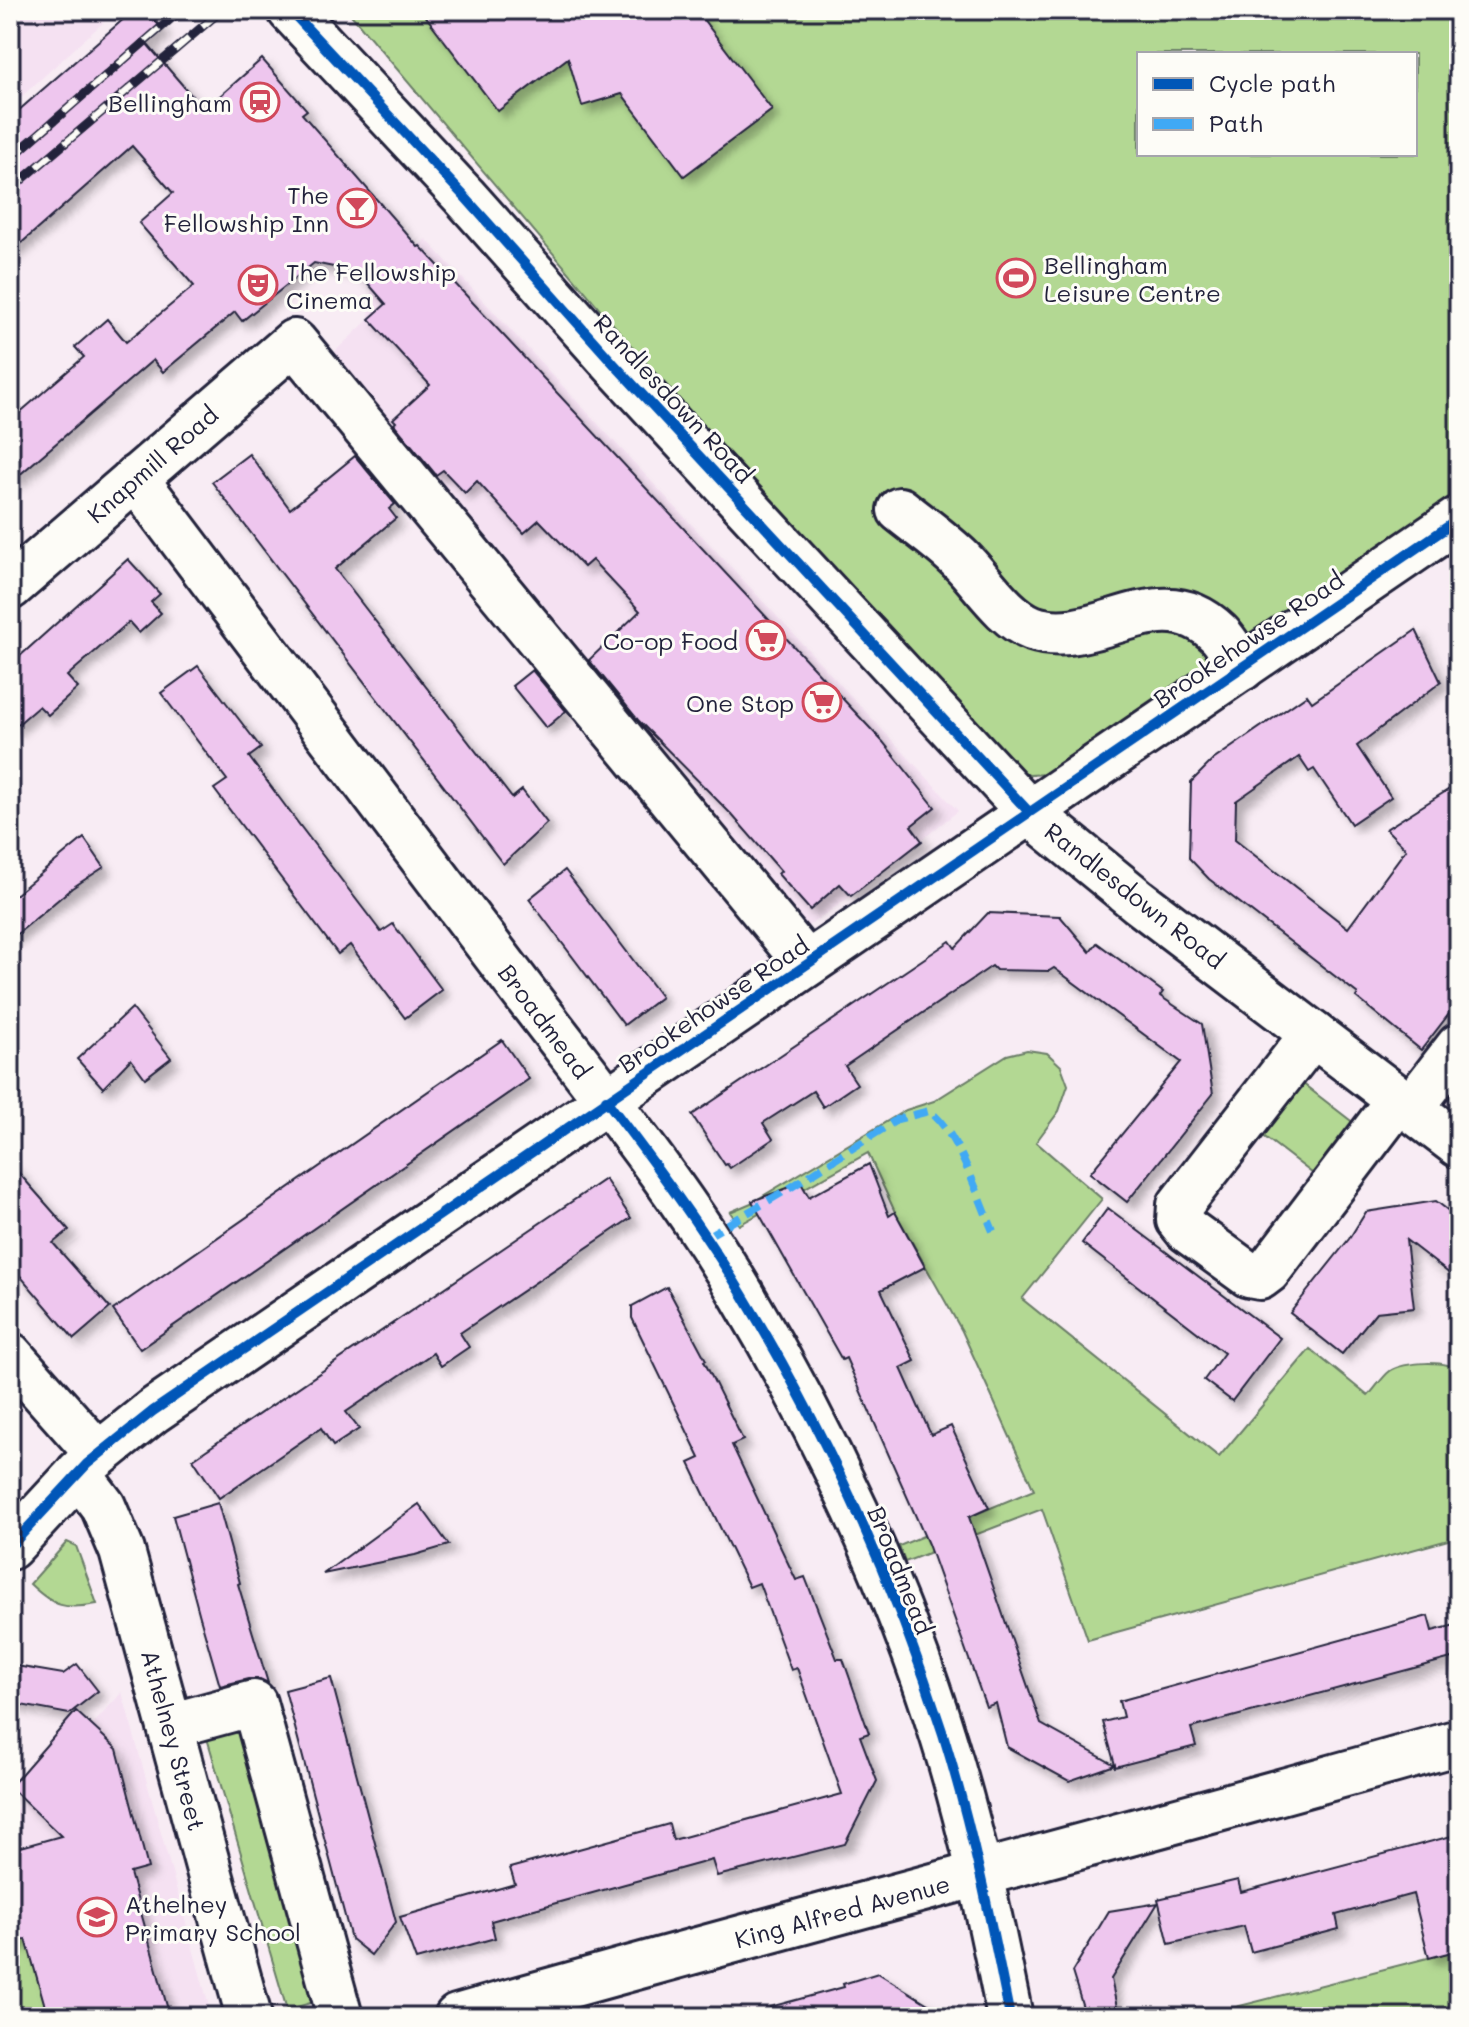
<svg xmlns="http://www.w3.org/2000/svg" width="1469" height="2027" viewBox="0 0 1469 2027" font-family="Mali,sans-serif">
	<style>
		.built { fill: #f5e1f2 }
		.green { fill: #b3d893; stroke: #6a7d67; stroke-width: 2; fill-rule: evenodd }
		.building { fill: #eec6ee; stroke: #22223b; stroke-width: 2; filter: url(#shadow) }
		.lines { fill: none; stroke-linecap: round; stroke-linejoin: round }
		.minor-casing { stroke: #22223b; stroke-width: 50 }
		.minor { stroke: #fdfcf7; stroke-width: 44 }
		.rail-casing { stroke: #22223b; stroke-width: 9 }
		.rail { stroke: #fdfcf7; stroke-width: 6; stroke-dasharray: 18; stroke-linecap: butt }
		.quiet { stroke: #3fa9f5; stroke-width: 8; stroke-dasharray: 16 8; stroke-linecap: butt }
		.cycleway-casing { stroke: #fdfcf7; stroke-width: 15 }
		.cycleway { stroke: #0057b8; stroke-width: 10 }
		.labels { text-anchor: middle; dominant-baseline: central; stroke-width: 6; stroke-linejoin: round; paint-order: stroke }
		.poi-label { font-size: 24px; fill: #22223b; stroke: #fdfcf7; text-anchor: end }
		.street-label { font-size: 24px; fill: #22223b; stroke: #fdfcf7 }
	</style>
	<defs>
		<filter id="shadow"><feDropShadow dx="7" dy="7" stdDeviation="4" flood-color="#0004"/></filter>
	</defs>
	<rect width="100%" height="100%" fill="#f8ecf4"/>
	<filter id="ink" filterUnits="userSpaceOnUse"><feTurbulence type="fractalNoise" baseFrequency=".0125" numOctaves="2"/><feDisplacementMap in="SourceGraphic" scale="16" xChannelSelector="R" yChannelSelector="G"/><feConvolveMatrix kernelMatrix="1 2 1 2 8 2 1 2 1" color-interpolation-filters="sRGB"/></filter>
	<g filter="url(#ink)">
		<g class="built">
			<path d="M10,10H117L10,107Z"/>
			<path d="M426,239L958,811L851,896L801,931L327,359L369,319L371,291Z"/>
			<path d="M122,1692L212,2017H10V1817Z"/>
		</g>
		<g class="green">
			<path d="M347,10H1459V491L1205,670L1049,774L1029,775L1006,762L678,401ZM1139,54H1415V154H1139Z"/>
			<path d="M1027,1050L1047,1053L1061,1066L1068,1085L1059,1111L1036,1142L1102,1199L1022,1299L1219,1457L1310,1349L1368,1396C1375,1389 1382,1377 1390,1371C1404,1362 1447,1359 1459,1371V1537L1088,1640L1042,1509L905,1562L899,1546L1034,1490L962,1331L895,1212L868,1153L739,1225L730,1212L751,1203L906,1110L934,1101L1007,1055Z"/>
			<path d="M1293,1076L1364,1131L1325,1183L1253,1128Z"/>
			<path d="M67,1542L76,1546L97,1604C65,1610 54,1607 30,1584Z"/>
			<path d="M245,1709L327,1998L287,2010L202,1721Z"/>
			<path d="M44,1934L48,2017H10V1944Z"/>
			<path d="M1459,1950V2017H1219L1232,2008Z"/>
		</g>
		<g class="building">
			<path d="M134,10H146L163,30L147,44L204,110L262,59L307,110L302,114L418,247L420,246L883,742L935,807L911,826L922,841L851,896L840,884L810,910L778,874L781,871L732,815L638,720L589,660L640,611L592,560L584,567L539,520L524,533L477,481L465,493L443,470L436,475L394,424L396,422L393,419L430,385L369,319L386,304L358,272L314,263L242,321L235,312L163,372L153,360L10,483V421L84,357L75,347L107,319L126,342L194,286L139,223L173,193L132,146L10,253V118Z"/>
			<path d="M421,10H696L772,110L684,176L622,94L582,106L568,58L498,111Z"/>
			<path d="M249,454L290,509L355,456L395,504L389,509L396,518L335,569L512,798L522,790L547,823L503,864L212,482Z"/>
			<path d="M128,559L160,594L151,602L161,613L139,633L129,622L67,676L78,688L48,715L39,706L10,731V665Z"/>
			<path d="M1416,630L1441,682L1357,746L1391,797L1351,824L1314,769L1309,772L1299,757L1236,801L1235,840L1348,928L1406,849L1386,829L1459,783V1001L1421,1050L1356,997L1358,994L1209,879L1189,858L1191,782L1213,760L1307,695L1312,702Z"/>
			<path d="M198,666L261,748L249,757L301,827L381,932L393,924L442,990L405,1018L350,945L338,954L214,789L227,780L161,693Z"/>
			<path d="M532,670L566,711L546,728L512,686Z"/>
			<path d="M84,838L104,867L72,888L10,940V899Z"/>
			<path d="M565,870L661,997L624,1025L529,899Z"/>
			<path d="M988,913L1060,916L1090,952L1097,943L1163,992L1160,996L1202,1024L1213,1094L1127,1202L1090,1173L1181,1062L1054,968L1049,971L996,970L992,966L845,1066L857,1084L823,1107L813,1091L763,1123L773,1139L730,1168L727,1164L725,1165L692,1115L950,941L955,948Z"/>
			<path d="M132,1008L171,1058L145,1078L131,1059L103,1088L77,1059Z"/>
			<path d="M502,1040L529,1079L140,1349L113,1310Z"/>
			<path d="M10,1163L69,1230L53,1243L110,1308L74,1339L10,1264Z"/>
			<path d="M869,1164L889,1216L895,1212L925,1267L881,1290L915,1361L901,1368L931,1435L951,1426L989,1508L969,1517L1041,1724L1115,1765L1103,1722L1123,1717L1119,1701L1428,1616L1432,1631L1459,1624V1656L1191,1728L1196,1746L1115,1767V1765L1069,1781L1007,1747L996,1703L986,1707L928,1544L846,1358L842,1360L752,1201L801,1183L809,1197Z"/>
			<path d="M605,1179L631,1218L460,1333L469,1347L441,1366L433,1353L346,1412L359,1429L333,1446L321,1428L219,1498L193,1459Z"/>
			<path d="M1436,1201L1459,1219V1281L1406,1240L1414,1308L1376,1312L1342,1354L1290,1313L1349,1239L1366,1212Z"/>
			<path d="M1108,1208L1280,1338L1232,1401L1204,1380L1224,1353L1082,1243Z"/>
			<path d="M667,1287L706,1360L704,1361L743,1440L732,1445L796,1580L805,1577L837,1659H843L869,1733L860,1736L877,1781L845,1844L717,1876L712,1860L491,1921L495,1938L416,1960L400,1917L515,1884L510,1868L669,1824L673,1840L842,1794L797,1668L791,1670L759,1583L749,1587L689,1463L700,1458L632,1318V1306Z"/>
			<path d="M218,1503L240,1583L238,1584L268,1683L260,1679H248L220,1686L200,1617L173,1516Z"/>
			<path d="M419,1504L449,1545L415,1555L323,1574Z"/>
			<path d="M77,1664L98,1691L69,1714L10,1703V1665L63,1674Z"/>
			<path d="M331,1678L396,1922L371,1955L351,1939L285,1690Z"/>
			<path d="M76,1711L117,1749L148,1868L130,1873L170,2017H48L26,1939L10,1944V1850L61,1836L10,1787Z"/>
			<path d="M1459,1834V1950L1429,1958L1413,1894L1336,1915L1339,1929L1251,1952L1244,1926L1169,1944L1158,1899L1238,1880L1241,1892Z"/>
			<path d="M1158,1903L1111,1979L1119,2017H1086L1072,1972L1109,1911Z"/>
			<path d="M878,1973L949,2017H771L770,2007L844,1987L843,1984Z"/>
		</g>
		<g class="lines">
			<g class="minor-casing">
				<g id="minor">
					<path d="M290,10L464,196L614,364L1029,812L1138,901L1459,1145"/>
					<path d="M135,478C260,644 385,809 510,974C589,1079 675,1181 742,1295C822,1429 897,1587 943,1737C972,1829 991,1923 1010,2017"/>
					<path d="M900,510C921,527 943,542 962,561C983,582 1004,617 1032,628C1096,651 1159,575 1218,633C1227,642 1235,656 1242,668"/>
					<path d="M10,587L294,342L807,964"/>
					<path d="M1313,1034L1180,1205L1179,1220L1187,1230L1249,1275L1260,1277L1268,1271L1399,1099"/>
					<path d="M1411,1108L1459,1046"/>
					<path d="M10,1355L98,1454"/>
					<path d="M78,1473L103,1506L122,1551L249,2017"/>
					<path d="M10,1547L87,1464L153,1411L1459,519"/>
					<path d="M170,1726L254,1703L340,2017"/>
					<path d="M457,2017C790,1922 1126,1837 1459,1742"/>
				</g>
			</g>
			<use href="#minor" class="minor"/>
			<g class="rail-casing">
				<g id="rail">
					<path d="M10,159L181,10"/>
					<path d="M10,190L222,10"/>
				</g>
			</g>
			<use href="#rail" class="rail"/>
			<path class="quiet" d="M706,1237L790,1188L898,1119L929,1111C957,1130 979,1199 993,1231"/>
			<g class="cycleway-casing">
				<g id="cycleway">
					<path d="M290,10L464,196L614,364L1029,812"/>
					<path d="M606,1100C654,1163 701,1226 742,1294C825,1431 894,1581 943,1734C972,1827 991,1922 1010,2017"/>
					<path d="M10,1547L87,1464L153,1411L1459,519"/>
				</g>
			</g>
			<use href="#cycleway" class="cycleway"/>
		</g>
	</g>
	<defs>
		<g id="station-ring" transform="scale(2)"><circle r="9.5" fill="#fdfcf7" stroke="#d1495b" stroke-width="1.5"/><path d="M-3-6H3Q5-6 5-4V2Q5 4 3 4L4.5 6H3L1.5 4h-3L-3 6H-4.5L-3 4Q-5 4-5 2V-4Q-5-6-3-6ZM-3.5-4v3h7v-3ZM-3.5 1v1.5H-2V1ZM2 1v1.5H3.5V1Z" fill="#d1495b"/></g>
		<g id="bar-ring" transform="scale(2)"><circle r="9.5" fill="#fdfcf7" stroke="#d1495b" stroke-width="1.5"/><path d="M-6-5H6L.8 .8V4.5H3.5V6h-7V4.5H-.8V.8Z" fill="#d1495b"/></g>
		<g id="stadium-ring" transform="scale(2)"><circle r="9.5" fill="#fdfcf7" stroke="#d1495b" stroke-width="1.5"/><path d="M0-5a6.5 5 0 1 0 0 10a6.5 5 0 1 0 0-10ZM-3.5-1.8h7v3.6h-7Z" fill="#d1495b"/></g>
		<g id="theatre-ring" transform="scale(2)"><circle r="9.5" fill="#fdfcf7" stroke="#d1495b" stroke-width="1.5"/><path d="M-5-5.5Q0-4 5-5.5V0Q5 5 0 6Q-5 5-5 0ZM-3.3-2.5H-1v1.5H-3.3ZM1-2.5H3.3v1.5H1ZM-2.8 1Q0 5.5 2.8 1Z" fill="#d1495b"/></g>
		<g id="supermarket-ring" transform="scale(2)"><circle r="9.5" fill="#fdfcf7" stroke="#d1495b" stroke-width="1.5"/><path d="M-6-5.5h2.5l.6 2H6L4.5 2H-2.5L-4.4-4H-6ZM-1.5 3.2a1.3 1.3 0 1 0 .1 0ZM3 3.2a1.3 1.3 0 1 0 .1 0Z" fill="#d1495b"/></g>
		<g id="school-ring" transform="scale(2)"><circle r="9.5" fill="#fdfcf7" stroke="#d1495b" stroke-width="1.5"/><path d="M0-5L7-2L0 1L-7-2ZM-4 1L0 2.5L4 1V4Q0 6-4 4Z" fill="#d1495b"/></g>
	</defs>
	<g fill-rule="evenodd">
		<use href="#station-ring" x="260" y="102"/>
		<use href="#bar-ring" x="357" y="208"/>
		<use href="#stadium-ring" x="1016" y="278"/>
		<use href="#theatre-ring" x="258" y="285"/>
		<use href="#supermarket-ring" x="766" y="640"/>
		<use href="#supermarket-ring" x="822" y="702"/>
		<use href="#school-ring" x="97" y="1917"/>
	</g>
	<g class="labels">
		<g class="poi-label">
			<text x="232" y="102">Bellingham</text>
			<text x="329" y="194">The<tspan x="329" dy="28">Fellowship Inn</tspan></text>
			<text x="1044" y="264" text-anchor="start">Bellingham<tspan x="1044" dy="28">Leisure Centre</tspan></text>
			<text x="286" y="271" text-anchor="start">The Fellowship<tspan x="286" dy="28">Cinema</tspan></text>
			<text x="738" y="640">Co-op Food</text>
			<text x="794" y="702">One Stop</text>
			<text x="125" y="1903" text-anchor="start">Athelney<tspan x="125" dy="28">Primary School</tspan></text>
		</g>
		<g class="street-label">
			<text transform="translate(674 398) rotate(47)">Randlesdown Road</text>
			<text transform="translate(152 464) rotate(-41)">Knapmill Road</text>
			<text transform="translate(1248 639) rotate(-34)">Brookehowse Road</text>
			<text transform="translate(1135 895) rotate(38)">Randlesdown Road</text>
			<text transform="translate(713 1004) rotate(-34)">Brookehowse Road</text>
			<text transform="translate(545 1021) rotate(53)">Broadmead</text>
			<text transform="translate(901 1570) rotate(68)">Broadmead</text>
			<text transform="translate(174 1740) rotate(75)">Athelney Street</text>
			<text transform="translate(842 1911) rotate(-15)">King Alfred Avenue</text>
		</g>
	</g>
	<rect width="1469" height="2027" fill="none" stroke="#fdfcf7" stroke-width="40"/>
	<rect x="20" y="20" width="1429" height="1987" fill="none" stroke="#22223b" stroke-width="3" filter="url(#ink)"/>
	<rect x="1137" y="52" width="280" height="104" fill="#fdfcf7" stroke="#a5a5ac" stroke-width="2"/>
	<rect x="1153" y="78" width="40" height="12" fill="#0057b8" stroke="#a5a5ac" stroke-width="2"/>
	<text x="1209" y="92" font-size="24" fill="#22223b">Cycle path</text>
	<rect x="1153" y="118" width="40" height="12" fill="#3fa9f5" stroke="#a5a5ac" stroke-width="2"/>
	<text x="1209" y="132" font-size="24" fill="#22223b">Path</text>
</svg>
